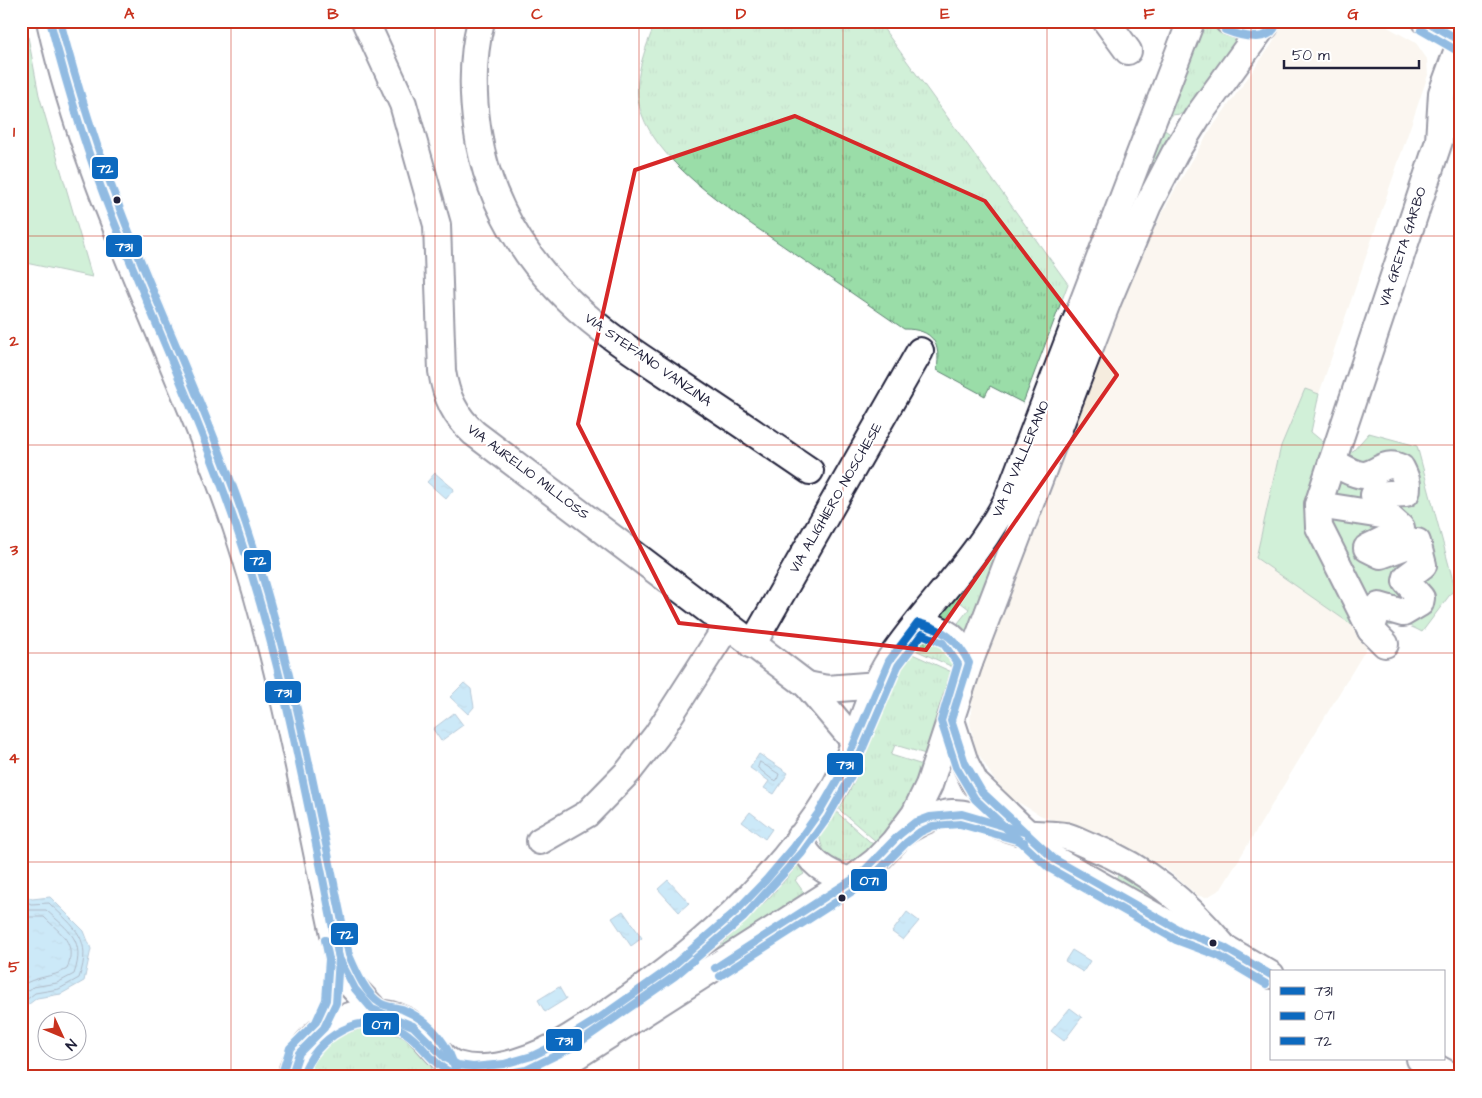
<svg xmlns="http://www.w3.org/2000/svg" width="1482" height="1098" viewBox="0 0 1482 1098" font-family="'Architects Daughter',sans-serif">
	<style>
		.built { fill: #f5ecde }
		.grass { fill: url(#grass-tufts); stroke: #5e8072 }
		.green { fill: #9adda8; stroke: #5e8072 }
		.water { fill: url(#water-ripples); stroke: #6389a8 }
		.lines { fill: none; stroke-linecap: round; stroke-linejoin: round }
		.shore { stroke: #4e6783; stroke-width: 1 }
		.minor-casing { stroke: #22223b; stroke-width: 30 }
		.minor { stroke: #fff; stroke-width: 26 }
		.bus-1-casing { stroke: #fff; stroke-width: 11 }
		.bus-2-casing { stroke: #fff; stroke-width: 11 }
		.bus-3-casing { stroke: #fff; stroke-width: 11 }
		.bus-1 { stroke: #0c69bf; stroke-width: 8 }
		.bus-2 { stroke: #0c69bf; stroke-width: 8 }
		.bus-3 { stroke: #0c69bf; stroke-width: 8 }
		.marked { fill: none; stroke: #d62828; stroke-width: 4; stroke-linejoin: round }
		.grid { fill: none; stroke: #c8321e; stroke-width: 1; stroke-opacity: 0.55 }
		.bus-dot { fill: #22223b; stroke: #fff; stroke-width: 2 }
		.labels { text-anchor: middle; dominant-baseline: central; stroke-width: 4; stroke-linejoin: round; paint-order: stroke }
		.street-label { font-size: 14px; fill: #22223b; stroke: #fff }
		.line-badge { stroke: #fff; stroke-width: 2 }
		.badge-label { font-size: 14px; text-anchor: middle; font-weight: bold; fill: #fff }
		.neatline { fill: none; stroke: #c8321e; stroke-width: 2 }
		.grid-label { font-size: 16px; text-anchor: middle; font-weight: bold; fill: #c8321e }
	</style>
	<defs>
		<pattern id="grass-tufts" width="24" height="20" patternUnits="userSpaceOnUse" patternTransform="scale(1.25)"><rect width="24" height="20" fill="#9adda8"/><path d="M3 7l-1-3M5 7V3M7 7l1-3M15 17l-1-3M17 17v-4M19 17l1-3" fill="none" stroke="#84bd92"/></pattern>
		<pattern id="water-ripples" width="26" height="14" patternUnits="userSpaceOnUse" patternTransform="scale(1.25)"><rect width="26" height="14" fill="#8fcef0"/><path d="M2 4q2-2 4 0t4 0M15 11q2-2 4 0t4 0" fill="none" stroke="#7bb1cf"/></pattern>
	</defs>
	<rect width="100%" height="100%" fill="#fff"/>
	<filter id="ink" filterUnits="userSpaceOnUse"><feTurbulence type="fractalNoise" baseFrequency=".02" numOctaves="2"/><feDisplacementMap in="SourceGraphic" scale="10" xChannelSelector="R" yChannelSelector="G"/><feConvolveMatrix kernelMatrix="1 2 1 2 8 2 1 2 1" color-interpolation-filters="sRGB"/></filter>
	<g filter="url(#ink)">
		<path class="built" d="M1284,21H1377L1416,43L1427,59L1428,75L1319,394L1305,389L1281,446L1372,639L1221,889L1207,897L1198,896L1164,867L1040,815L1011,798L993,778L976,750L970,723L973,690L1141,254L1173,193L1209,132L1272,44Z"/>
		<g class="grass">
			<path d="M656,21H878L1068,284L1023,403L990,386L985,396L937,370C941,343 933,329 904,329C867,303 829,278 792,252C745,219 660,169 641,112C631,82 645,49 656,21Z"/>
			<path d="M1203,21H1207L1225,34L1243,38L1189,113L1172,115L1163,129L1172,135L1124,232Z"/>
			<path d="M1016,506L970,634L958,623L969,609L960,602L947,618L939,615Z"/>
			<path d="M928,641C944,643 951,652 955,668L911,648L920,643Z"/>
			<path d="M908,652L954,673L929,755L895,745L891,755L926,766L918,787L879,844L835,806L846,790Z"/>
			<path d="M833,809L876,847C852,864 824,873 819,833Z"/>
			<path d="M795,860L804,874L795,880L807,897L663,987Z"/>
			<path d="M1121,870L1175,914L1113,884Z"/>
			<path d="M364,1028C394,1030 428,1042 434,1077H308C317,1048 336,1035 364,1028Z"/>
		</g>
		<g class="green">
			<path d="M21,21H25L39,95L92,277L21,262Z"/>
			<path d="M1305,389L1319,394L1311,432L1335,452L1353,451L1369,433L1417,446L1455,588L1422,632C1400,620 1389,621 1372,639L1256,558L1281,446Z"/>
		</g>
		<g class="water">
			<path d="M435,473L454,489L446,499L427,482Z"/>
			<path d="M464,683L471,689L474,707L468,714L450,697Z"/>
			<path d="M454,713L463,725L441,741L433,729Z"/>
			<path d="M759,754L788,773L774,794L764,788L769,781L750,768Z"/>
			<path d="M750,812L772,829L765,839L742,822Z"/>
			<path d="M668,880L689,903L679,912L658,889Z"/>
			<path d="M21,893L32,899L50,897L84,931L91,949L84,981L61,994L37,998L21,1010Z"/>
			<path d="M623,911L642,938L631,946L612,918Z"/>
			<path d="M907,912L919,921L903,940L892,932Z"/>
			<path d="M1072,950L1090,961L1083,972L1065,961Z"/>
			<path d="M559,987L566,999L545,1012L538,1000Z"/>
			<path d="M1070,1008L1082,1017L1064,1041L1051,1031Z"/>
		</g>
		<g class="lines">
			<g class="shore">
				<path d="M760,762L779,774L777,780L774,781L758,768Z"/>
				<path d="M21,899L31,904L49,903C75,928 93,939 79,978L59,989L35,993L21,1004"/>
				<path d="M21,906L30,910H46C69,931 86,940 74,974L57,983L33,987L21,996"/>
				<path d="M21,914L29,917H44C62,935 77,942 67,969C52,978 35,976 21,986"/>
			</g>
			<g class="minor-casing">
				<g id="minor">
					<path d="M50,21C89,197 178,356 236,526C283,666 308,814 339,958L353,987L378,1014"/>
					<path d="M365,21L403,104L437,225L442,371C446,397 455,416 474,433L807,685L854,741"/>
					<path d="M481,21C472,56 472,91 477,127C488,211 537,279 603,330C627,349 653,365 678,382C722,411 766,441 810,471"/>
					<path d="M1106,21L1128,51"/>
					<path d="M1228,21L1240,25L1265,26"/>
					<path d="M1426,21L1461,41"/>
					<path d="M1332,462L1318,505L1319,527L1371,630"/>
					<path d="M1318,505L1388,516"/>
					<path d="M918,623C945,628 958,638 969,663"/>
					<path d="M1385,644L1371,630L1379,606L1403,613L1420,603L1421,598L1406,581L1407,577L1423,565L1417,542L1381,555L1367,548L1398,533L1401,528L1382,511L1374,495L1406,493C1409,484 1405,476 1401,468C1385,460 1380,472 1365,475C1355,476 1341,466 1332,462L1439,141L1442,93L1461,41"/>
					<path d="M752,645L920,351"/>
					<path d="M807,685L827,689L878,685"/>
					<path d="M951,720L965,763L975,783L1054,859L1181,931L1223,947L1271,975"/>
					<path d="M904,832C960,796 971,820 1026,833C1039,835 1052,834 1065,836C1074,838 1084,844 1093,847C1146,868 1186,902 1222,945"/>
					<path d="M799,838C809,863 825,872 849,881"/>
					<path d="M540,841L587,814L628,772L657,735L727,626"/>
					<path d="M1420,1059L1453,1077"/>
					<path d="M291,1077C301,1028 361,997 406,1021C425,1032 437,1059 457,1065C493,1076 541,1056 571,1037C672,973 769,895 832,792C857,750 864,699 891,658C928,603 978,559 1008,498L1191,21"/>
					<path d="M543,1077L854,878L876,861L894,842L915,814L929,785L969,663L1108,300L1148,205L1175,153L1198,116L1267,21"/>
				</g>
			</g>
			<use href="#minor" class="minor"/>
			<g class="bus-1-casing">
				<g id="bus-1">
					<path d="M50,21C67,87 86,151 111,214C152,318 200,420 236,526C284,666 309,813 339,958L355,989L372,1009L413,1026L445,1058L458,1065L473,1067L504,1064L532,1056L559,1043L598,1019L669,969L736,911L766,880L794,847L819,812L841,774L889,661L918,623C943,629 958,640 969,663L951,720L965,763L982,792L1054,859L1181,931L1223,947L1271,975"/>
					<path d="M1229,21L1240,25L1265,26L1267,21"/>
					<path d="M1426,21L1461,41"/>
					<path d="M715,968L861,874L899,835L914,823L930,817L962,814L1027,833"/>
					<path d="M291,1077L299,1053L324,1028L336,1003L339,958L335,938"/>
				</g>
			</g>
			<g class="bus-2-casing">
				<g id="bus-2">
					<path d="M1225,30C1240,36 1269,44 1276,25"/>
					<path d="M1421,30L1456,50"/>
					<path d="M720,976L867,882L906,843L920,832L933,826L960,824L1024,842"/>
					<path d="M302,1077C315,1037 362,1008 403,1031C428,1046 432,1072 467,1077"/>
					<path d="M488,1077L526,1070L573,1047L675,976L743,918L802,853L828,817L850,778L898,666L922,634L943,643L958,664L941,721L956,767L975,799L1049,868L1176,940L1219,956L1266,984"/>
				</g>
			</g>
			<g class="bus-3-casing">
				<g id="bus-3">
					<path d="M60,21C77,85 96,147 120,209C160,314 210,417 246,524C293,664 318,810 349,955C356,971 365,993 380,1003C386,1007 395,1007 402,1009C431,1021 450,1045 457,1075"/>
					<path d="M282,1074L290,1048L316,1022L326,1000L329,959L325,940"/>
				</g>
			</g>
			<use href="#bus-1" class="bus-1"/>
			<use href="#bus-2" class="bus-2"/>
			<use href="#bus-3" class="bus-3"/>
		</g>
	</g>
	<path d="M0 0H1482V1098H0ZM795,116L985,201L1117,375L926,650L679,623L578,424L635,170Z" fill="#fff" fill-opacity=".55" fill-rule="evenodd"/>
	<path class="marked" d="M795,116L985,201L1117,375L926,650L679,623L578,424L635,170Z"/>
	<path class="grid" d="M231,21V1077M435,21V1077M639,21V1077M843,21V1077M1047,21V1077M1251,21V1077M21,236H1461M21,445H1461M21,653H1461M21,862H1461"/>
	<g class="bus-dot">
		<circle cx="117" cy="200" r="4.5"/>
		<circle cx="842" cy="898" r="4.5"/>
		<circle cx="1213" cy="943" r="4.5"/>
	</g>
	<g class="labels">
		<g class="street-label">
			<text transform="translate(1403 247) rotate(-72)">VIA GRETA GARBO</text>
			<text transform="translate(648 360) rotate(35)">VIA STEFANO VANZINA</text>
			<text transform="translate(1021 459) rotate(-67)">VIA DI VALLERANO</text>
			<text transform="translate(528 472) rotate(37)">VIA AURELIO MILLOSS</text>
			<text transform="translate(836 498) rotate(-60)">VIA ALIGHIERO NOSCHESE</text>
		</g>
	</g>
	<g class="line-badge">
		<rect x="91" y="156" width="28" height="24" rx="5" fill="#0c69bf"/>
		<rect x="105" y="234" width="38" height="24" rx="5" fill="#0c69bf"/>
		<rect x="243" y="549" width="29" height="24" rx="5" fill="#0c69bf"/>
		<rect x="264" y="680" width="38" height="24" rx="5" fill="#0c69bf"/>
		<rect x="826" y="752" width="38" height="24" rx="5" fill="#0c69bf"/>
		<rect x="850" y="868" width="38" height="24" rx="5" fill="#0c69bf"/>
		<rect x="330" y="922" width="29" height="24" rx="5" fill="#0c69bf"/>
		<rect x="362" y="1012" width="38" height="24" rx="5" fill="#0c69bf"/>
		<rect x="545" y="1028" width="38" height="24" rx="5" fill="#0c69bf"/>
	</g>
	<g class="badge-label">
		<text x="105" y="173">72</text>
		<text x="124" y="251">731</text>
		<text x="258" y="565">72</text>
		<text x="283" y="697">731</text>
		<text x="845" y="769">731</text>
		<text x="869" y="885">071</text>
		<text x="345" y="939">72</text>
		<text x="381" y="1029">071</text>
		<text x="564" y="1045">731</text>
	</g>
	<rect width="1482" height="1098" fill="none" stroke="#fff" stroke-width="55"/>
	<rect x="1270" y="970" width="175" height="90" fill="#ffffff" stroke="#a7a7b1"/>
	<rect x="1280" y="987" width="25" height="8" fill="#0c69bf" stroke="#a7a7b1"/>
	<text x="1314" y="996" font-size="15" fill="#22223b">731</text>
	<rect x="1280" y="1012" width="25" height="8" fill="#0c69bf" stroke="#a7a7b1"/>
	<text x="1314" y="1020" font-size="15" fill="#22223b">071</text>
	<rect x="1280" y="1037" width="25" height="8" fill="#0c69bf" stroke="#a7a7b1"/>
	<text x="1314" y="1046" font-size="15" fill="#22223b">72</text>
	<g transform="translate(62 1036) rotate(134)"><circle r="24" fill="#ffffff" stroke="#a7a7b1"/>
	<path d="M0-4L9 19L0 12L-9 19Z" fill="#c8321e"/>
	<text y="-8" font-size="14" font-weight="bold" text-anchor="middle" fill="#22223b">N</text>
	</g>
	<path d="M1284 60v8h135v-8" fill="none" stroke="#22223b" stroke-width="2.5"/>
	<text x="1292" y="60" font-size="15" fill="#22223b" stroke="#ffffff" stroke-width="4" paint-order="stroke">50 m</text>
	<rect x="28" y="28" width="1426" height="1042" class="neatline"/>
	<g class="grid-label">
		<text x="129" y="19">A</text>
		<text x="333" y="19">B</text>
		<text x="537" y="19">C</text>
		<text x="741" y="19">D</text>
		<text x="945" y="19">E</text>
		<text x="1149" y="19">F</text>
		<text x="1353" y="19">G</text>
		<text x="14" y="137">1</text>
		<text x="14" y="346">2</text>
		<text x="14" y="555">3</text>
		<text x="14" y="763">4</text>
		<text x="14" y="972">5</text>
	</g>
</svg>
